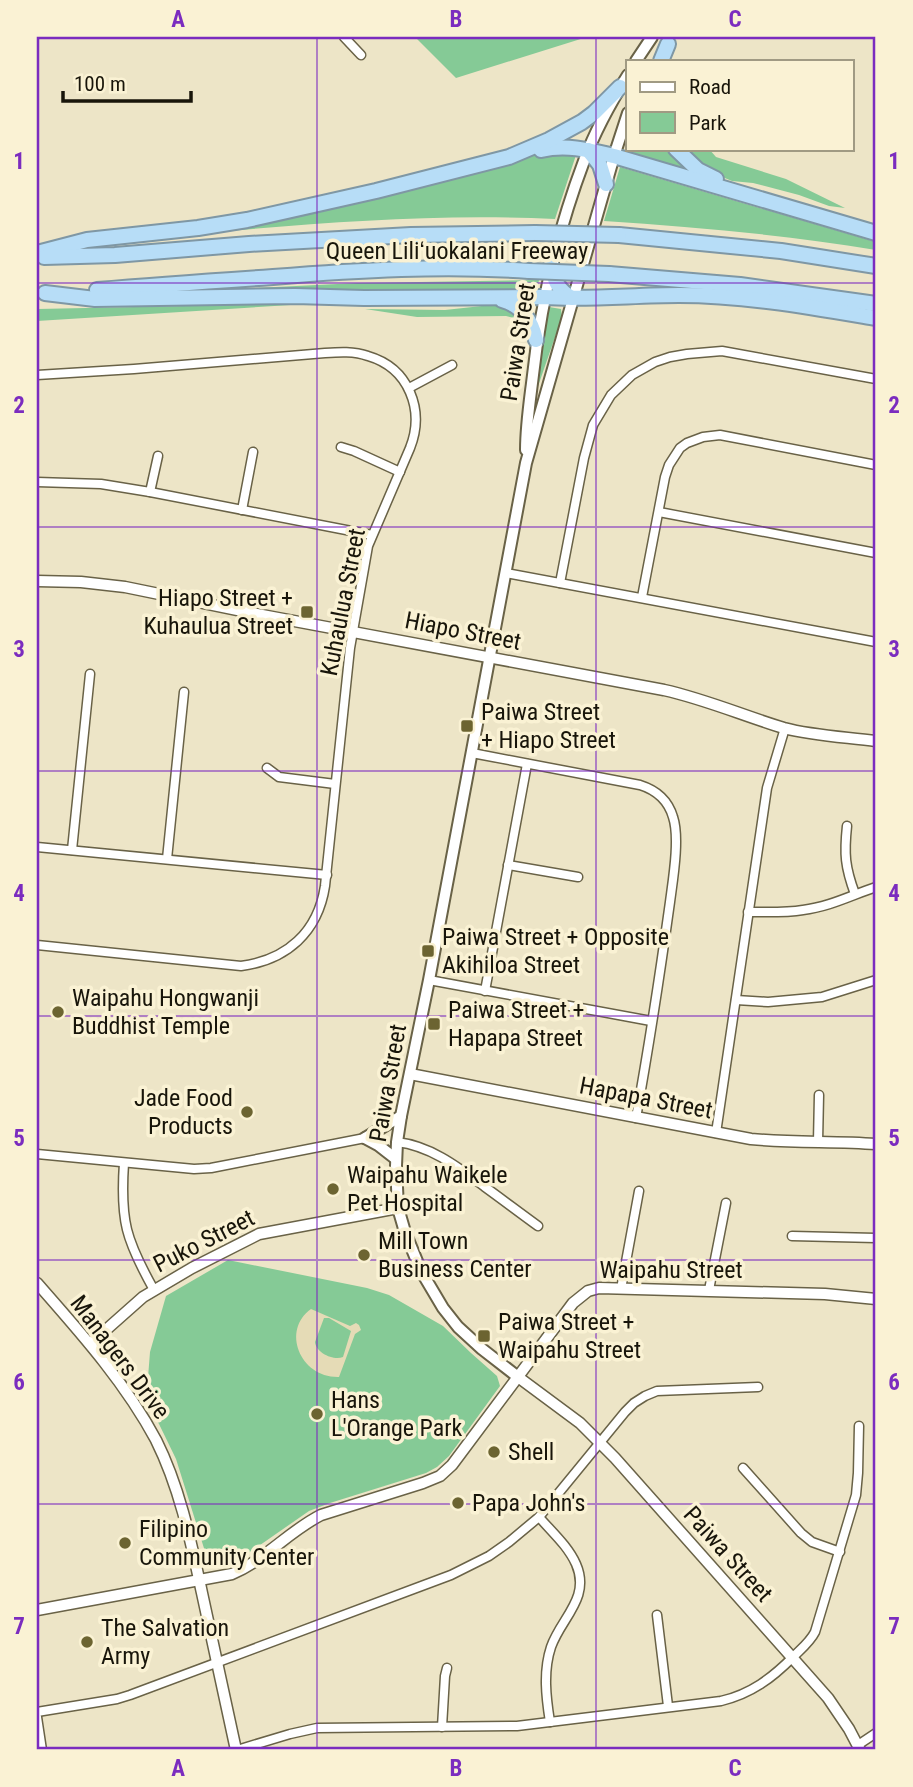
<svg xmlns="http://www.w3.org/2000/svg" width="913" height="1787" viewBox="0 0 913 1787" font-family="'Roboto Condensed',sans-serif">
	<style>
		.green { fill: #85ca96 }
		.sand { fill: #e5dbb6; fill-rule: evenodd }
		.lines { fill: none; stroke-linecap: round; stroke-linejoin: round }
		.minor-casing { stroke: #696247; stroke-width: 11 }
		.tertiary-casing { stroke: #696247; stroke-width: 13 }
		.secondary-casing { stroke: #696247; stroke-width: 14 }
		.motorway-casing { stroke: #7f97a4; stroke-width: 18 }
		.minor { stroke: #fff; stroke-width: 8 }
		.tertiary { stroke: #fff; stroke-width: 10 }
		.secondary { stroke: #fff; stroke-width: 10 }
		.motorway { stroke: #b7ddf7; stroke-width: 14 }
		.motorway-bridge-casing { stroke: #7f97a4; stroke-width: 18; stroke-linecap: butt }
		.motorway-bridge { stroke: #b7ddf7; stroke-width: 14 }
		.grid { fill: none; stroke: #7b2cbf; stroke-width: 2; stroke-opacity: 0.55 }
		.poi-dot { fill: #6c6431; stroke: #faf2d4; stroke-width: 2.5 }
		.labels { text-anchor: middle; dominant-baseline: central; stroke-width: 7; stroke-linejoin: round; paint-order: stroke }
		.street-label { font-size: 24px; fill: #18150a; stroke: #faf2d4 }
		.poi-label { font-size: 24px; fill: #18150a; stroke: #faf2d4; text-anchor: start }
		.neatline { fill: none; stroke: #7b2cbf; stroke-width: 2.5 }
		.grid-label { font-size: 23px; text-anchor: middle; font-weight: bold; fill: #7b2cbf }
	</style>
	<rect width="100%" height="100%" fill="#ede5c7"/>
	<g class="green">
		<path d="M415,37H587L456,78Z"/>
		<path d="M628,148L670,149L686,170L684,171L627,152Z"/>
		<path d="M681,149H709L716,157L786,179L845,208L829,206L799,195L753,183L732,181L708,171Z"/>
		<path d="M577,152L555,219C436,213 316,223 197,234L473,171L536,154Z"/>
		<path d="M620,167L876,242V250C786,235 696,227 604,221Z"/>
		<path d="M539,280L536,294L390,293L255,288L358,283Z"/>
		<path d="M323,303L37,321V309Z"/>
		<path d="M500,304L517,314L526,329L514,318L506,316L417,317L365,309L445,310Z"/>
		<path d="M549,307L561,309L562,317L536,392L539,359Z"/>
		<path d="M228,1260L367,1288L389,1295L443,1326L471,1353L497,1376L500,1386L449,1456L437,1467L426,1473L330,1503L309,1511L240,1559C229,1564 218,1569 208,1561L176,1459L159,1424L146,1403L150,1352L166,1296Z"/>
	</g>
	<path class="sand" d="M311,1309L350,1326L356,1323L359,1325L361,1330L355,1334L339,1377C300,1378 281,1330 311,1309ZM324,1318H329L351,1331L343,1357C334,1361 316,1353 315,1342Z"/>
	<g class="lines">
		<g class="minor-casing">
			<g id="minor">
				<path d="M344,37L361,55"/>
				<path d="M37,375L134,369L325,353C339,352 354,351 368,356C409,368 425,410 410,448L368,546L350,648L325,886C318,932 287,960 241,966L37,945"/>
				<path d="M409,388L452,365"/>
				<path d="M341,447L354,451L400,472"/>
				<path d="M37,482L101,484L150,492L372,535"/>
				<path d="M150,492L158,456"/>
				<path d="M242,510L253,452"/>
				<path d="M659,512L876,553"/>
				<path d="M506,573L876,642"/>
				<path d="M560,583L584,458L593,425L611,395L632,375L655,362L670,357L687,354L722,351L876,379"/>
				<path d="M642,597L665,477L669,465L680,448L687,443L703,437L720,435L876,465"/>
				<path d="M472,753L640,785C656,790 668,800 673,817C680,838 673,879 670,902C660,974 649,1046 636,1118"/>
				<path d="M267,768L279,777L335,784"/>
				<path d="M847,826C844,854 845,867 855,894"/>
				<path d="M37,847L327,875"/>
				<path d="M72,850L90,674"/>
				<path d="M167,859L184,692"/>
				<path d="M508,865L578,877"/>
				<path d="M748,912C767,912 785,913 803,910C829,907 852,895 876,887"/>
				<path d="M429,980L651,1021"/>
				<path d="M485,991L527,764"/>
				<path d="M736,1000L768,1002L822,997L876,980"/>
				<path d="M716,1133L767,788L785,728"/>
				<path d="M397,1142C431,1146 458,1167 485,1187C503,1200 520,1213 538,1226"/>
				<path d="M818,1142L819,1095"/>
				<path d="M37,1154L194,1169L211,1168L365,1138"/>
				<path d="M124,1163C120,1221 126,1240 154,1290"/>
				<path d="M792,1236L876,1238"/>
				<path d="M621,1289L639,1191"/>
				<path d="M709,1290L726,1203"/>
				<path d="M743,1468L801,1533L812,1542L840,1552"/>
				<path d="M539,1517C552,1532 568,1546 576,1564C591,1598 561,1618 551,1647C543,1671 546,1697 550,1722"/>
				<path d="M657,1615L668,1706"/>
				<path d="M37,1712L117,1699L130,1695L451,1575L489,1556L509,1542L539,1517L625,1412L634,1403L645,1396L657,1391L758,1387"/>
				<path d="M37,1717L42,1750"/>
				<path d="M442,1727L445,1676L447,1668"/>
				<path d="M858,1745L876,1733"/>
				<path d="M237,1750L290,1734L317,1728L517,1726L721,1701C751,1694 772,1678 793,1657C801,1649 810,1642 815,1632L856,1495L858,1473L859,1426"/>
			</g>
		</g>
		<g class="tertiary-casing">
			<g id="tertiary">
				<path d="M37,581L81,582L125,587L262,615L664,690C705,699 744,716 784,728C814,736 846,737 876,741"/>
				<path d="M410,1074L751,1139C793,1143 834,1141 876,1144"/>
				<path d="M37,1283C80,1332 125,1382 156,1440C180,1488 191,1542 202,1593C213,1646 225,1698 236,1750"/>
				<path d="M90,1344L143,1297L192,1268L259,1234L398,1208"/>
				<path d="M518,1377L580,1423L615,1458L828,1698L849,1729L860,1750"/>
				<path d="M37,1610L232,1574C265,1560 289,1531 321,1515L423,1483L440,1476L452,1465L573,1303L588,1291L599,1288L825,1294L876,1299"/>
			</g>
		</g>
		<g class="secondary-casing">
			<g id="secondary">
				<path d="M636,61L652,37"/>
				<path d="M526,450C526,425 530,400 533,375C541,302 558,230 584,161C595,131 611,102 628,75"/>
				<path d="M365,1138L401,1116"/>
				<path d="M365,1138L378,1145L396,1159"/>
				<path d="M518,1377L482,1349L458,1327L443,1308L421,1271L405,1232L398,1208L396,1166L397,1142L401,1116L429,980L526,463L614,156L628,113"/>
			</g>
		</g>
		<g class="motorway-casing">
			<g id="motorway">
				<path d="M661,61L668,44"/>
				<path d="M676,149L698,170L716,179"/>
				<path d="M541,150C566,144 589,150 614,156L876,233"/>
				<path d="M588,150L600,165L606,184"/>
				<path d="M619,235L781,251L876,266"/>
				<path d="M37,253L87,240L198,228L247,220L376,191L509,157L549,140L582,122L594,113L620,87"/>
				<path d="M44,257L115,255L249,244L411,235L535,233"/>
				<path d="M551,266C555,282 558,290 572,298"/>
				<path d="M609,274L740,285L876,304"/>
				<path d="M97,290C156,285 214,281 273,277C358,270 444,265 529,271"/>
				<path d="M45,293L95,299L295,296L364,298L544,297C589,300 634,295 679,295C745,295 811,307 876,318"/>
				<path d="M502,300C522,305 532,322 536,340"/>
			</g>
		</g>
		<use href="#minor" class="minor"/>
		<use href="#tertiary" class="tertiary"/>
		<use href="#secondary" class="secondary"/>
		<use href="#motorway" class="motorway"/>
		<g class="motorway-bridge-casing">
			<g id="motorway-bridge">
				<path d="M535,233L619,235"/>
				<path d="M529,271L609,274"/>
			</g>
		</g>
		<use href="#motorway-bridge" class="motorway-bridge"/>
	</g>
	<path class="grid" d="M317,37V1750M596,37V1750M37,283H876M37,527H876M37,771H876M37,1016H876M37,1260H876M37,1504H876"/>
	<g class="poi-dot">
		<rect x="300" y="605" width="14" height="14" rx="3.5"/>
		<rect x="460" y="719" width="14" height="14" rx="3.5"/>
		<rect x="421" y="944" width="14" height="14" rx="3.5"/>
		<circle cx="58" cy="1012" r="7"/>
		<rect x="427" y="1017" width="14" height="14" rx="3.5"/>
		<circle cx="247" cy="1112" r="7"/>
		<circle cx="333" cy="1189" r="7"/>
		<circle cx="364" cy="1255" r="7"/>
		<rect x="477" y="1329" width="14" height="14" rx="3.5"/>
		<circle cx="317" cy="1414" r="7"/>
		<circle cx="494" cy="1452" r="7"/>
		<circle cx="458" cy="1503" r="7"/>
		<circle cx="125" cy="1543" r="7"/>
		<circle cx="87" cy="1642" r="7"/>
	</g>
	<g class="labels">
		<g class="street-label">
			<text x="457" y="251">Queen Liliʻuokalani Freeway</text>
			<text transform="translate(518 342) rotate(-81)">Paiwa Street</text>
			<text transform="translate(343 602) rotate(-79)">Kuhaulua Street</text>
			<text transform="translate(463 631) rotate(11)">Hiapo Street</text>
			<text transform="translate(388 1083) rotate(-80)">Paiwa Street</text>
			<text transform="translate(646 1098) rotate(11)">Hapapa Street</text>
			<text transform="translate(204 1241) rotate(-27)">Puko Street</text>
			<text x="671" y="1270">Waipahu Street</text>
			<text transform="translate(120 1357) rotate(53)">Managers Drive</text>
			<text transform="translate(728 1554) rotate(48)">Paiwa Street</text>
		</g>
		<g class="poi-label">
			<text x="293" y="598" text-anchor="end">Hiapo Street +<tspan x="293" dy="28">Kuhaulua Street</tspan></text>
			<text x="481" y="712">Paiwa Street<tspan x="481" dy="28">+ Hiapo Street</tspan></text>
			<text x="442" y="937">Paiwa Street + Opposite<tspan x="442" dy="28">Akihiloa Street</tspan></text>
			<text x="72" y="998">Waipahu Hongwanji<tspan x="72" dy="28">Buddhist Temple</tspan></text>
			<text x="448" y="1010">Paiwa Street +<tspan x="448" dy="28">Hapapa Street</tspan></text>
			<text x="233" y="1098" text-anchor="end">Jade Food<tspan x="233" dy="28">Products</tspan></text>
			<text x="347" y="1175">Waipahu Waikele<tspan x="347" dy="28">Pet Hospital</tspan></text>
			<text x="378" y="1241">Mill Town<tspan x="378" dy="28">Business Center</tspan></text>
			<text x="498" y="1322">Paiwa Street +<tspan x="498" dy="28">Waipahu Street</tspan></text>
			<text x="331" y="1400">Hans<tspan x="331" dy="28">L'Orange Park</tspan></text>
			<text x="508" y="1452">Shell</text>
			<text x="472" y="1503">Papa John's</text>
			<text x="139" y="1529">Filipino<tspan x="139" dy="28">Community Center</tspan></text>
			<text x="101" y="1628">The Salvation<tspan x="101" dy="28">Army</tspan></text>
		</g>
	</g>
	<rect width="913" height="1787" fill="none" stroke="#faf2d4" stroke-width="77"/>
	<rect x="626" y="60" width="228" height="91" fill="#faf2d4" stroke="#a09a83" stroke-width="2"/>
	<rect x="640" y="82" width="35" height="10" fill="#ffffff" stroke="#a09a83" stroke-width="2"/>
	<text x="689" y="94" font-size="21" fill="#18150a">Road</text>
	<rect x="640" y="112" width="35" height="21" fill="#85ca96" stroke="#a09a83" stroke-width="2"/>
	<text x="689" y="130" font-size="21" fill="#18150a">Park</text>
	<path d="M63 91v10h128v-10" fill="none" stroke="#18150a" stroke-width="3.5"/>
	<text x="74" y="91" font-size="21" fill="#18150a" stroke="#faf2d4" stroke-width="5" paint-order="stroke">100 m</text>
	<rect x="38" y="38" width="836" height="1710" class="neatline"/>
	<g class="grid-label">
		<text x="178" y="27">A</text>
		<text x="456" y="27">B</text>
		<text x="735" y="27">C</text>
		<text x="19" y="169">1</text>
		<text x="894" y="169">1</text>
		<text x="19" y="413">2</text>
		<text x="894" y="413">2</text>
		<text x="19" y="657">3</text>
		<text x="894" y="657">3</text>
		<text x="19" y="901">4</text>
		<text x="894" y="901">4</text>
		<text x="19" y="1146">5</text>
		<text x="894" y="1146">5</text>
		<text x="19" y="1390">6</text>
		<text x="894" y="1390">6</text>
		<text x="19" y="1634">7</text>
		<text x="894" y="1634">7</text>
		<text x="178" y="1776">A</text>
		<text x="456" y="1776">B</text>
		<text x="735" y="1776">C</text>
	</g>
</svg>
